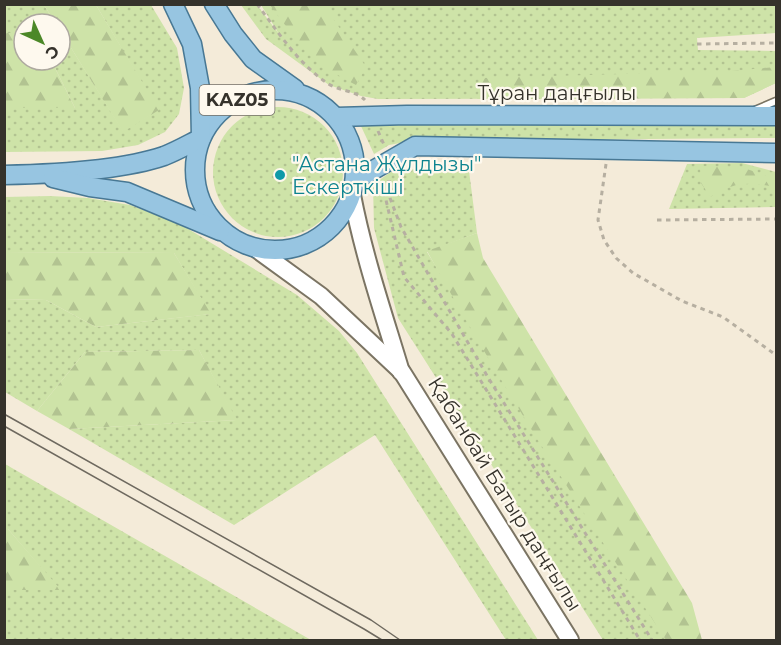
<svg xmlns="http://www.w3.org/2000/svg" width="781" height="645" viewBox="0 0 781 645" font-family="Montserrat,sans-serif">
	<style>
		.grass { fill: url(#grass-dots) }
		.forest { fill: url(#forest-firs) }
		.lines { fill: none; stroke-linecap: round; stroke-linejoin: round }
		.service-casing { stroke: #7b7463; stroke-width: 9 }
		.secondary-casing { stroke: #7b7463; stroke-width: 20 }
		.primary-casing { stroke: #487894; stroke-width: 21 }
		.path { stroke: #b6afa1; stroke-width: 3; stroke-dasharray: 4.5 4.5; stroke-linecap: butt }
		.service { stroke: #fff; stroke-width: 6 }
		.secondary { stroke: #fff; stroke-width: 16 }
		.primary { stroke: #97c5e1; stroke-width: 18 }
		.tram { stroke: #6e695f; stroke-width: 1.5 }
		.culture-dot { fill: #0f9aa8; stroke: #fef9ee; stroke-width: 2 }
		.labels { text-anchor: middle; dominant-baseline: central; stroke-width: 4.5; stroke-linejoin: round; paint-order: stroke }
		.shield { fill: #fef9ee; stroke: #716e66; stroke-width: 1.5 }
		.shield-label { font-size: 18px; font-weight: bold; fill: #35322b }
		.street-label { font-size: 20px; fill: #35322b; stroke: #fef9ee }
		.culture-label { font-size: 20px; fill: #0d838f; stroke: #fef9ee; text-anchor: start }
	</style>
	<defs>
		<pattern id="grass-dots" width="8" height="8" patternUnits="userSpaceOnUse" patternTransform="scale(1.5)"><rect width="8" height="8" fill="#cee3a8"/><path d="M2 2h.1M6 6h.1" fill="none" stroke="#b2c391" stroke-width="1.8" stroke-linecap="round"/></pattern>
		<pattern id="forest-firs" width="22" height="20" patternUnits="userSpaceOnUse" patternTransform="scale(1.5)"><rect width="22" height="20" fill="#cee3a8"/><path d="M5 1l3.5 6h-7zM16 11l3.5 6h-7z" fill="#b2c391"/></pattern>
	</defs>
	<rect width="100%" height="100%" fill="#f4ebd9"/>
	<g class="grass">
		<path d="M4,5H44L56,24H24V33H5Z"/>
		<path d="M96,5H151L177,48L184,88L179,114L165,132L138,145L102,151L5,152L4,108H75L51,60H60V30L123,131L158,110Z"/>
		<path d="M241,5H257L279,34L261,5H776V33L697,38L698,50L776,51V83L744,98L378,99L361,96L329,85L266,39Z"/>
		<circle cx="278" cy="172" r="65"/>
		<path d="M360,124H776V138L411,141L389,145L374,154Z"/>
		<path d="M742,163L776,172V207L669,209L687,164Z"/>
		<path d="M398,169L469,171L477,233L427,252L669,640H603L398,318L374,228L373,185L389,173Z"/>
		<path d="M50,196L88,198L130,205L180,224L297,295L339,331L357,353L538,640H506L375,435L234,525L69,429L236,420L199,350L85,352L37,411L5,392V299L46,300L96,327L210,314L174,253L5,252V197Z"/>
		<path d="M5,464L311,640H5L4,590H60L8,529H5Z"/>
	</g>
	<g class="forest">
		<path d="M44,5H96L159,110L123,132L60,30V24H56Z"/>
		<path d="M270,5H324L366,67L356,85C314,64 297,41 270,5Z"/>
		<path d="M5,33H24V60H51L75,108H5Z"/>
		<path d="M776,67V83L744,98L477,99L482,78L732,71Z"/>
		<path d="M700,166L744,168L776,179V187C748,182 736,181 710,197L701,183Z"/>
		<path d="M477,233L483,258L692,603L702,640H666C583,513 500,384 427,251Z"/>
		<path d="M5,252L174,253L211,314L96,327L46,300L5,299Z"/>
		<path d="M199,350L237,420L69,429L37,411L85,352Z"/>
		<path d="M4,529H8L61,590H5Z"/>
	</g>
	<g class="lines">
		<g class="service-casing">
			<path id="service" d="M755,110L776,101"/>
		</g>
		<g class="secondary-casing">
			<g id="secondary">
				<path d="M352,195C364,257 383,312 401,372"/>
				<path d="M255,248L321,296L402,372L570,640"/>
			</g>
		</g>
		<g class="primary-casing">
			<g id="primary">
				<path d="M214,4L233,34L253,59L295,89"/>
				<circle cx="275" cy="170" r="80"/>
				<path d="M337,117L407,115L776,116"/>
				<path d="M4,175C51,174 120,171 164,156C177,151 189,144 201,138L200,88L192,44L173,4"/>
				<path d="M53,178L90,187L127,192L220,231"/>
				<path d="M356,180L415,146L776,153"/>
			</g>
		</g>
		<g class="path">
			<path d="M257,4C278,32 298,63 327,83C338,91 355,90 365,100"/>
			<path d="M697,44L776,43"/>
			<path d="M378,131L385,147"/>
			<path d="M606,164L598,220L604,240L616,258L633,273L682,301L723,317L776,355"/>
			<path d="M389,180L390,198L401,227L489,379L652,640"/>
			<path d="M382,183L404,277L452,334L640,640"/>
			<path d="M657,220L776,219"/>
		</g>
		<use href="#service" class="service"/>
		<use href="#secondary" class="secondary"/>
		<use href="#primary" class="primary"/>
		<g class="tram">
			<path d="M4,414L371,620L400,640"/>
			<path d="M4,426L364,629L382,640"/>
		</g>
	</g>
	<circle class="culture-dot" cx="280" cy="175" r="6"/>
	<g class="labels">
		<rect class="shield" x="199.5" y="85" width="75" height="30" rx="4.5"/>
		<g class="shield-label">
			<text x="237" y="100">KАZ05</text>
		</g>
		<g class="street-label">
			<text x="557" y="93">Тұран даңғылы</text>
			<text transform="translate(505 494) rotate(58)">Қабанбай Батыр даңғылы</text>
		</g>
		<g class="culture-label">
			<text x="292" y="164">"Астана Жұлдызы"<tspan x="292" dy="23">Ескерткіші</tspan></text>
		</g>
	</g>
	<rect width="781" height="645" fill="none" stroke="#35322b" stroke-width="12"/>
	<g transform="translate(42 42) rotate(135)"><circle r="28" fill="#fef9ee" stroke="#aea9a0" stroke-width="1.5"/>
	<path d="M0-4.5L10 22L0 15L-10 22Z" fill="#4c8827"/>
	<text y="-9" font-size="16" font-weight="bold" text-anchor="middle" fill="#35322b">С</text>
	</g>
</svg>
